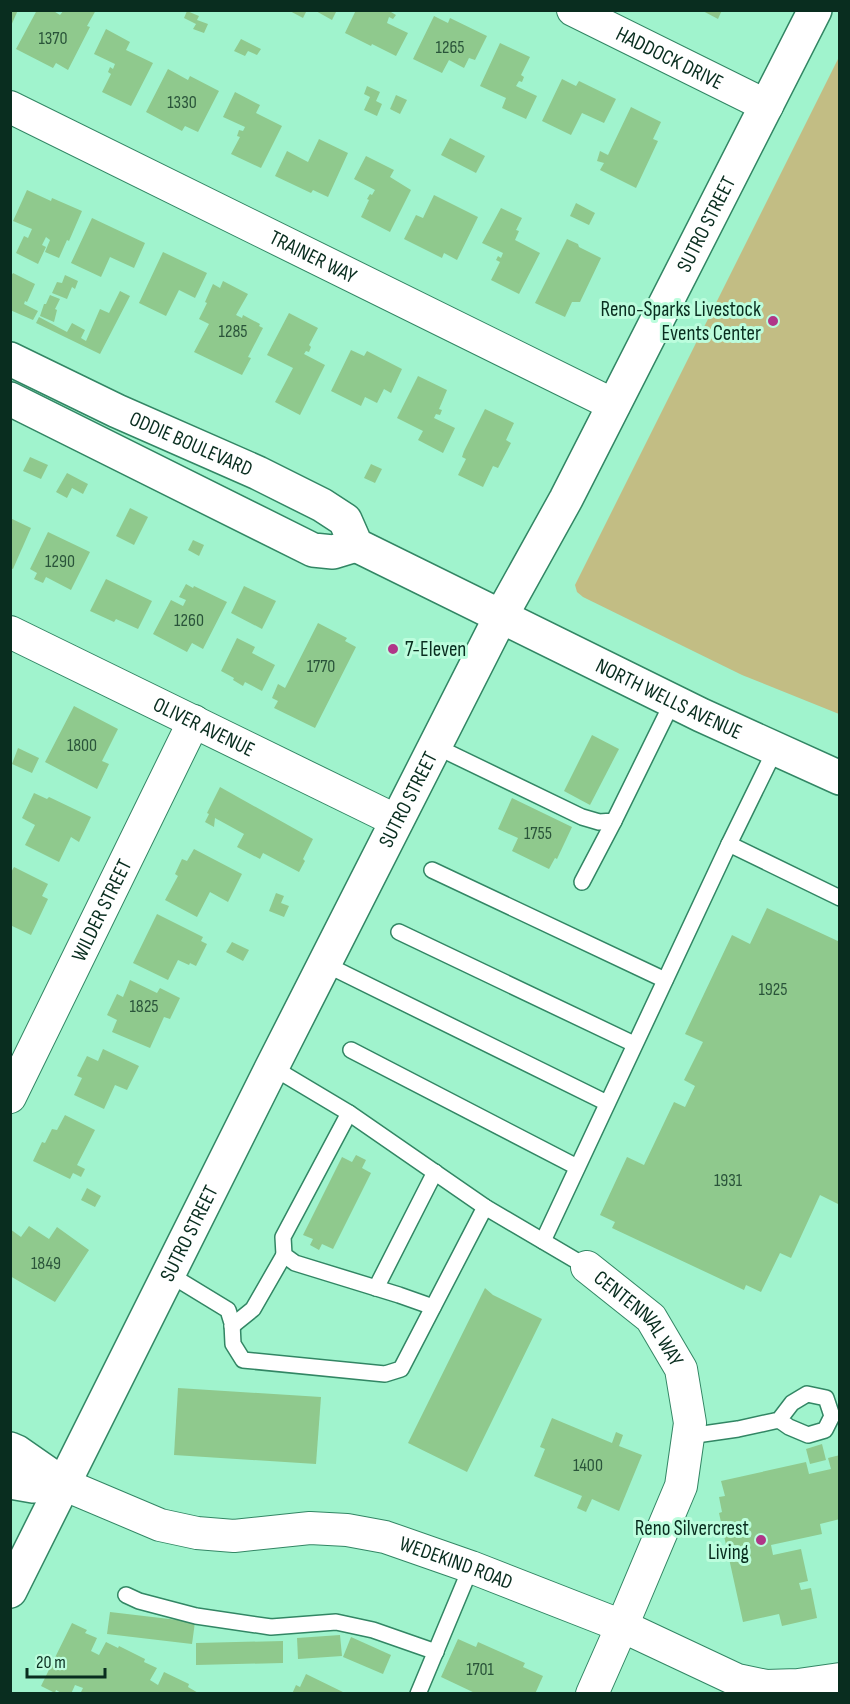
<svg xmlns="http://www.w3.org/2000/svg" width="850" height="1704" viewBox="0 0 850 1704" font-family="'Sofia Sans Condensed',sans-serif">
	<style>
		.green { fill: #c2bd84 }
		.building { fill: #8fc98d }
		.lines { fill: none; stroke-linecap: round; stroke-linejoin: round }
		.lane-casing { stroke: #328664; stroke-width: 18 }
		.street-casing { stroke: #328664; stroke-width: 34 }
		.secondary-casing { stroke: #328664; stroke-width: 36 }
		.lane { stroke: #fff; stroke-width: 15 }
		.street { stroke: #fff; stroke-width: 32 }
		.secondary { stroke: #fff; stroke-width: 33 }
		.poi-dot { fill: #b03688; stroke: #bcfddd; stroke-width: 2 }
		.labels { text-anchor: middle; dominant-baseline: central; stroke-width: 6; stroke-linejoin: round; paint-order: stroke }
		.number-label { font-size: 18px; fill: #2a543a }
		.street-label { font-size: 21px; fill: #092d1f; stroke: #bcfddd }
		.poi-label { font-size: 21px; fill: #092d1f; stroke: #bcfddd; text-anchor: end }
	</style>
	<rect width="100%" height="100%" fill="#a0f3cd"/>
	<path class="green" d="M839,57V714L742,675L583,597L577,592L575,585Z"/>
	<g class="building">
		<path d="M10,10H18L10,28Z"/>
		<path d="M37,10H52L60,15L64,10H96L87,26L90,27L68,70L56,63L53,68L16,49Z"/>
		<path d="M288,10H307L303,18Z"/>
		<path d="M314,10H337L332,20Z"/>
		<path d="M356,10H392L391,12L396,15L393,19L389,17L387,23L408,33L396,56L372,44L371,46L345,33Z"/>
		<path d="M701,10H722L718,19Z"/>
		<path d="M187,11L199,16L197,20L208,24L204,33L193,29L196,24L184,18Z"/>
		<path d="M434,16L448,23L450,18L487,36L475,60L469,58L464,68L449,60L442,73L413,59Z"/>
		<path d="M106,29L130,42L126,50L153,63L131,106L102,92L111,74L108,72L110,67L113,69L115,64L94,54Z"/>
		<path d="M241,39L261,49L257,55L248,51L245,56L234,51Z"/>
		<path d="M500,43L530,57L521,75L524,77L522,82L519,81L516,86L537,96L526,119L502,108L506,98L480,86Z"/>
		<path d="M168,69L188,80L190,76L219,91L198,132L185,126L182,131L146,112Z"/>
		<path d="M562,79L576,86L579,81L616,99L604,123L582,113L571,135L542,121Z"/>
		<path d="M367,86L380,92L376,101L382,104L377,116L364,110L370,97L364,94Z"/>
		<path d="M235,92L260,105L256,113L282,126L261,168L231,154L240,137L237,136L239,130L243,131L245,127L223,117Z"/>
		<path d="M396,95L407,100L400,114L390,109Z"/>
		<path d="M631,107L661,122L653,139L658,141L636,188L600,170L604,163L597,161L600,151L608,155Z"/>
		<path d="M450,138L485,156L476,173L441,155Z"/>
		<path d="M319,139L348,153L328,197L313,190L311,193L275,176L287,151L308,162Z"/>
		<path d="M366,156L394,170L390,177L411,190L390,232L361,217L369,200L367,199L370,194L372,195L375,190L354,179Z"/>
		<path d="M27,190L51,201L52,198L82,211L69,241L67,240L59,258L45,252L50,240L46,237L42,245L46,247L38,264L16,253L24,236L28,238L32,229L13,221Z"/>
		<path d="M434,195L478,217L457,260L444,253L442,258L404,239L416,215L423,218Z"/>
		<path d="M576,203L595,213L589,225L570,216Z"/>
		<path d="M501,208L522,218L516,230L519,231L515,240L540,253L519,294L491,280L500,262L496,260L498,256L501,258L503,253L482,243Z"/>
		<path d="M92,218L145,243L134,268L110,257L101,277L71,263Z"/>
		<path d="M567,239L578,244L579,247L601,258L580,302H572L565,317L535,303Z"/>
		<path d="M163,252L207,273L195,298L179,290L166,316L139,303Z"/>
		<path d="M13,273L35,284L27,302L25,301L24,304L38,311L33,320L10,310V278Z"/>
		<path d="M65,275L78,281L75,289L72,287L67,299L52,293L57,282L62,283Z"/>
		<path d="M223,281L248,294L236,315L242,318L243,315L260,324L259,326L263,328L248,357L251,358L242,375L194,352L209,324L199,319L207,303L205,302L213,284L220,288Z"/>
		<path d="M120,291L130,296L100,354L36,323L39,317L67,332L72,323L85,330L81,338L86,341L100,309L109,313Z"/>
		<path d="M50,295L60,299L55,309L57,310L54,322L40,316L44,304H46Z"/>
		<path d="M289,313L318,328L309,345L311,347L309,352L306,351L304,354L325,365L300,415L275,402L293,368L267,355Z"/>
		<path d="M351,350L364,356L367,351L402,369L391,393L384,389L377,403L365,397L361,406L331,391Z"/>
		<path d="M418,376L447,390L439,409L442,410L440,415L436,414L434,418L455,428L443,453L418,440L423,431L397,418Z"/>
		<path d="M485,409L514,423L506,440L511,443L498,468L493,466L483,487L458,475L466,459L462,457L464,451Z"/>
		<path d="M30,457L48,465L41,479L23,471Z"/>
		<path d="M371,464L382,469L375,483L364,478Z"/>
		<path d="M67,473L88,484L83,494L72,488L67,498L56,492Z"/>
		<path d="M130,508L148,517L134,545L116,536Z"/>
		<path d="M10,518L31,528L13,569L10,568Z"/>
		<path d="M48,532L90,552L71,590L46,577L43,583L34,579L37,573L30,569Z"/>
		<path d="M193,540L204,545L199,556L188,550Z"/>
		<path d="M106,579L152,601L138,629L116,619L114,622L90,611Z"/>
		<path d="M186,584L193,588L194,586L227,602L203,649L192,643L187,652L153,634L171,600L183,606L186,600L179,597Z"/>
		<path d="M244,586L276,601L262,629L231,613Z"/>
		<path d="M318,623L347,638L345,641L356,647L315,728L274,708L278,701L272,698L278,684L285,688Z"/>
		<path d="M237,638L255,647L252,653L275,665L262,691L245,682L243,686L233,680L234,678L221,671Z"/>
		<path d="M74,706L118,729L102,761L109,764L97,789L45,762Z"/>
		<path d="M592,735L619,749L590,805L564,791Z"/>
		<path d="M18,748L39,758L32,773L12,764Z"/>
		<path d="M220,787L313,839L303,859L305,861L299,872L263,853L260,859L237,847L244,834L215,818L214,827L205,822L209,814L207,813Z"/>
		<path d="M34,793L47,799L49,797L91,817L79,842L71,837L59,862L25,845L35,825L22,818Z"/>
		<path d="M512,798L572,827L557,859L555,858L549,869L512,851L518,838L498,829Z"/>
		<path d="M194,849L242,874L228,902L210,892L197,917L165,900L178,876L175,874L182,859L187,861Z"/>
		<path d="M14,867L48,884L42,896L48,899L31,935L10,925V874Z"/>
		<path d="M276,893L284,896L281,903L289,906L284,917L269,911Z"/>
		<path d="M767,908L840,942V1201L838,1204L820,1195L791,1258L780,1253L761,1292L746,1285L744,1290L612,1228L615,1222L600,1215L627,1157L644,1165L674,1102L685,1107L695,1086L684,1080L703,1042L685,1034L732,935L750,944Z"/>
		<path d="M157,914L203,937L201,941L207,944L196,966L190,963L189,965L178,960L168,980L133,963Z"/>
		<path d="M232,942L249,950L243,961L226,952Z"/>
		<path d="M130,980L157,993L160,988L180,998L170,1019L164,1017L150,1048L112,1032L117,1020L107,1015L117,994L123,997Z"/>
		<path d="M103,1049L139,1066L127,1090L115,1085L104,1109L74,1095L82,1078L77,1076L87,1056L98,1061Z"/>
		<path d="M65,1115L95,1130L77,1165L85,1169L81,1177L73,1173L70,1179L33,1161L42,1142L45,1143L52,1129L57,1130Z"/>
		<path d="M356,1155L366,1160L362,1168L371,1173L333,1249L322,1244L319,1250L310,1245L313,1239L303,1235L342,1157L352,1162Z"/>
		<path d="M87,1188L101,1196L95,1207L81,1200Z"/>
		<path d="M29,1226L49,1239L57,1227L89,1250L55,1302L10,1276V1229L21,1237Z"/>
		<path d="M485,1288L493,1295L542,1319L467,1472L408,1443Z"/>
		<path d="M178,1388L321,1397L316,1464L174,1455Z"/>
		<path d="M552,1418L612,1443L616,1432L623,1435L619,1446L642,1455L619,1511L592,1499L586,1512L577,1508L582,1496L534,1476L545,1449L540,1447Z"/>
		<path d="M822,1444L826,1460L810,1464L806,1449Z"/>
		<path d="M840,1455V1519L820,1524L822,1534L771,1545L773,1555L801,1549L808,1581L799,1583L801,1590L811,1588L817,1618L782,1626L779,1614L743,1622L719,1513L722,1512L719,1497L725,1496L721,1481L806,1462L809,1474L831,1469L828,1458Z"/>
		<path d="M110,1612L195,1622L192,1644L107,1634Z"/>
		<path d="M72,1623L87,1630L85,1633L97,1638L91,1651L99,1655L106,1642L118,1648L119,1646L145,1659L144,1662L157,1668L150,1680L158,1685L164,1672L189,1684L188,1687L200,1694H80L83,1688L75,1685L71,1694H63L56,1690L55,1693L41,1686Z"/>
		<path d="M340,1635L342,1656L298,1659L297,1638Z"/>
		<path d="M351,1637L391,1655L383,1674L343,1657Z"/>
		<path d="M458,1639L476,1647L478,1642L525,1663L523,1667L543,1676L535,1694H477L441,1677Z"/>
		<path d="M283,1641V1663L196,1665V1643Z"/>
		<path d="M306,1674L347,1694H292L296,1685L300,1687Z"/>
	</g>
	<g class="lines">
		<g class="lane-casing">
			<g id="lane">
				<path d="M435,746L582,817L599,822L614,821L673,701"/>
				<path d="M729,844L776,748"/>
				<path d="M432,870L665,980"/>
				<path d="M582,882L614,821"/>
				<path d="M399,932L634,1044"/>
				<path d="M325,964L607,1103"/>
				<path d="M351,1050L577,1167"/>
				<path d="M272,1067L349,1113L485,1207L587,1267"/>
				<path d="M349,1113L283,1237L284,1255L295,1263L399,1295L433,1307"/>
				<path d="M543,1241L729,844L840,898"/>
				<path d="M169,1274L228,1310L232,1323L233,1344L243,1360L385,1374L401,1369L485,1207"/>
				<path d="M376,1288L435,1172"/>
				<path d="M232,1326L253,1309L284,1255"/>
				<path d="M689,1436L738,1429L779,1420L792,1403L807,1394L826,1398L832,1416L825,1430L808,1435L789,1427L779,1420"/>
				<path d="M126,1595L139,1601L196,1616L271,1627L336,1622L373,1630L436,1652"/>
				<path d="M418,1694L471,1567"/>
			</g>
		</g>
		<g class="street-casing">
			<g id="street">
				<path id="s1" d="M573,10L767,106"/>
				<path id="s2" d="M10,107L614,405"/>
				<path id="s3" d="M10,632L397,821"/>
				<path id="s4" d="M10,1097L194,721"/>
				<path id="s5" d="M587,1267L651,1318L681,1369L690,1423L681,1486L622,1626L592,1694"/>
				<path id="s6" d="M63,1484L160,1525L197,1533L234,1536L310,1528L347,1530L385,1537L471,1567L622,1626L737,1680L766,1686L798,1685L840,1679"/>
			</g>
		</g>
		<g class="secondary-casing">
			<g id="secondary">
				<path id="s7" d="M10,359L117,411L258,473L322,505L345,520L356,545L701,715L840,778"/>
				<path d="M10,399L313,550L333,552L356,545"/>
				<path d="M10,1449L17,1452L63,1484"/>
				<path d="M10,1482L33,1486L63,1484"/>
				<path id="s8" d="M10,1591L272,1067L501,616L566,499L815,10"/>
			</g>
		</g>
		<use href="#lane" class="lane"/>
		<use href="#street" class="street"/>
		<use href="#secondary" class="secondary"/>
	</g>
	<g class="poi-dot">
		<circle cx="773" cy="321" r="6"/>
		<circle cx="393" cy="649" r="6"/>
		<circle cx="761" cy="1540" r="6"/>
	</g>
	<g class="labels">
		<g class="number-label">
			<text x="53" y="38">1370</text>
			<text x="450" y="47">1265</text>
			<text x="182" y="102">1330</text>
			<text x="233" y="331">1285</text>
			<text x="60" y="561">1290</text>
			<text x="189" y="620">1260</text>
			<text x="321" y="666">1770</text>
			<text x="82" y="745">1800</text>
			<text x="538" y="833">1755</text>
			<text x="773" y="989">1925</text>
			<text x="144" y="1006">1825</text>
			<text x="728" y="1180">1931</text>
			<text x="46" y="1263">1849</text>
			<text x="588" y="1465">1400</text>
			<text x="480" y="1669">1701</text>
		</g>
		<g class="street-label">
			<text stroke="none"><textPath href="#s1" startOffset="108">HADDOCK DRIVE</textPath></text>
			<text stroke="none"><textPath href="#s8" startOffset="1534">SUTRO STREET</textPath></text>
			<text stroke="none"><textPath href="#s2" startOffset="338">TRAINER WAY</textPath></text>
			<text stroke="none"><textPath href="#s7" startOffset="200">ODDIE BOULEVARD</textPath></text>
			<text stroke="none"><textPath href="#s7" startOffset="748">NORTH WELLS AVENUE</textPath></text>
			<text stroke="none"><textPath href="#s3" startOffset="216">OLIVER AVENUE</textPath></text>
			<text stroke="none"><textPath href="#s8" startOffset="886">SUTRO STREET</textPath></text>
			<text stroke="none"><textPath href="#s4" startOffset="208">WILDER STREET</textPath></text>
			<text stroke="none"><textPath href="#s8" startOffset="400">SUTRO STREET</textPath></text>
			<text stroke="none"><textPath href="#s5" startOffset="74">CENTENNIAL WAY</textPath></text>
			<text stroke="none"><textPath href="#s6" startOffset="408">WEDEKIND ROAD</textPath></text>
		</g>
		<g class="poi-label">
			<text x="761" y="309">Reno-Sparks Livestock<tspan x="761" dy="24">Events Center</tspan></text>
			<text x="405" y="649" text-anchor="start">7-Eleven</text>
			<text x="749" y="1528">Reno Silvercrest<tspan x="749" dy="24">Living</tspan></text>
		</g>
	</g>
	<rect width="850" height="1704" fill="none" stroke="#092d1f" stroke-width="24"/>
	<path d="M27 1668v9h78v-9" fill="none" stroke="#092d1f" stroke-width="3"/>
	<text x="36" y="1668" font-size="18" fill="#092d1f" stroke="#bcfddd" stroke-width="4.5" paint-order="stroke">20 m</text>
</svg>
